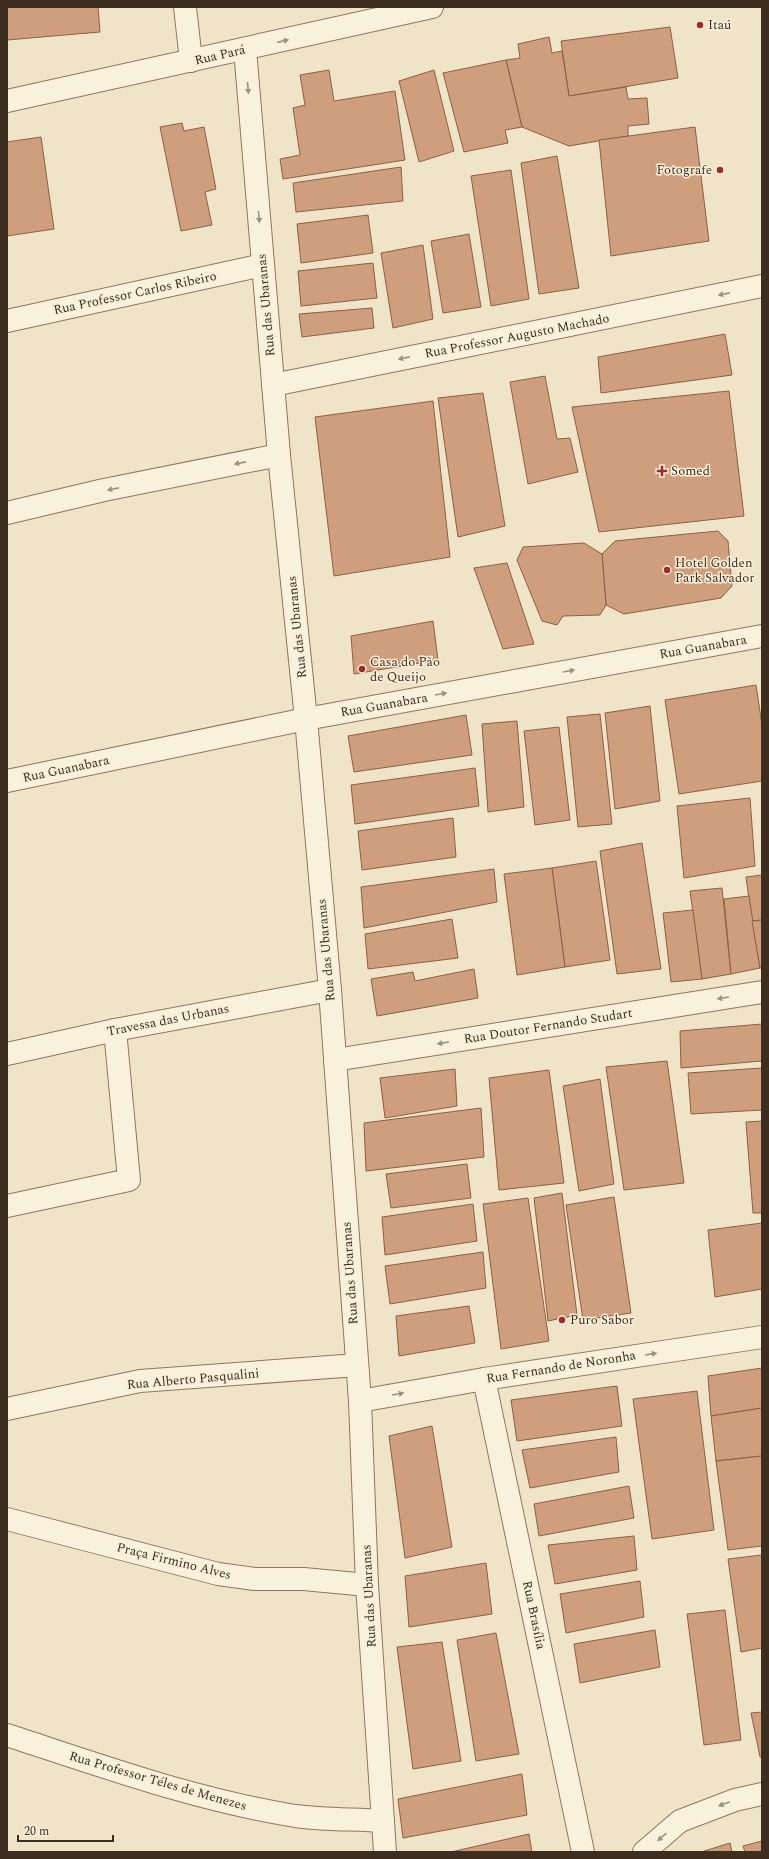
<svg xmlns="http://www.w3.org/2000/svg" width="769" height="1859" viewBox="0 0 769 1859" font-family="Spectral,serif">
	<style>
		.building { fill: #cf9f7d; stroke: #8d5f41 }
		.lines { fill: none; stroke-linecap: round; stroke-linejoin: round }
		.minor-casing { stroke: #8d765c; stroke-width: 24 }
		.tertiary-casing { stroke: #8d765c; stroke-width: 24 }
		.minor { stroke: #faf1dc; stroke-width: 22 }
		.tertiary { stroke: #faf1dc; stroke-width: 22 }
		.oneway { fill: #9c907e }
		.poi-dot { fill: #9e2a2b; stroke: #f7eed8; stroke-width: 1.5 }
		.labels { text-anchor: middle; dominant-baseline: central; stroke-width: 3; stroke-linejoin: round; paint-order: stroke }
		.poi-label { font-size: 13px; fill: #3d2e20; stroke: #f7eed8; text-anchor: start }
		.street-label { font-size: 13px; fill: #3d2e20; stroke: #f7eed8 }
	</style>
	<rect width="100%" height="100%" fill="#f0e4c8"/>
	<g class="building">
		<path d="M7,7H98L100,32L7,40Z"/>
		<path d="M670,27L678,78L569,96L561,41Z"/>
		<path d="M549,37L552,53L562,51L569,96L626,87L628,99L647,98L649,124L628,126V136L569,146L522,127L506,60L520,58L518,44Z"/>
		<path d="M506,60L522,127L505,130L508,143L464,152L443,73Z"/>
		<path d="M329,70L334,101L395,91L405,160L283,179L280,159L300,155L293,108L305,105L300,75Z"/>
		<path d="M434,70L454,151L419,162L399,81Z"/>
		<path d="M182,123L184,131L204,127L216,189L205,192L212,225L181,231L160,127Z"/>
		<path d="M695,127L709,241L611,256L599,140Z"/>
		<path d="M41,137L54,229L7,236V142Z"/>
		<path d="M557,156L579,288L539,294L521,163Z"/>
		<path d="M401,167L403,201L296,212L293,183Z"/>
		<path d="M511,170L529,299L491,306L471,176Z"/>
		<path d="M368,215L373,253L301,263L297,224Z"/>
		<path d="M469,234L481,307L443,313L431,241Z"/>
		<path d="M423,245L433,319L393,328L381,253Z"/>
		<path d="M373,263L377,298L301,306L298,271Z"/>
		<path d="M372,308L374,328L302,337L299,314Z"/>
		<path d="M725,334L732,375L601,393L598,357Z"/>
		<path d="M545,376L557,439L570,438L578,472L528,484L510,382Z"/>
		<path d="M729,391L744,516L599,532L572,407Z"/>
		<path d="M483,393L505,526L458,537L438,398Z"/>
		<path d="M433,401L450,557L334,576L315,417Z"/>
		<path d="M718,531L728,541L732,586L721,598L624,614L606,605L602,554L615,541Z"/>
		<path d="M584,543L602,554L606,605L600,615L563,616L557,625L542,621L517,560L523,547Z"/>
		<path d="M507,563L534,644L503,649L474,568Z"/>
		<path d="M433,621L438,660L354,674L351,636Z"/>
		<path d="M756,685L762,725V781L679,794L665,700Z"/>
		<path d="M650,706L660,801L615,809L605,713Z"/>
		<path d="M600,714L612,824L578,827L567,717Z"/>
		<path d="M466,715L472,755L354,772L348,736Z"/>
		<path d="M517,721L524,807L488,812L482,724Z"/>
		<path d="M559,727L570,820L535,825L524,731Z"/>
		<path d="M475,768L479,806L355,824L351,785Z"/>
		<path d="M750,798L755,866L684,878L677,806Z"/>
		<path d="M453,818L456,857L362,870L358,831Z"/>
		<path d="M642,843L661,969L617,974L600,851Z"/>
		<path d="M596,861L610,960L565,967L552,868Z"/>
		<path d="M552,868L565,967L517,975L504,874Z"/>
		<path d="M494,869L497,902L364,928L361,887Z"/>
		<path d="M762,875V920L752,921L746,877Z"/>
		<path d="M722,888L731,974L702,979L690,891Z"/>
		<path d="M749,896L760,968L731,974L724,899Z"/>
		<path d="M693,910L702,979L671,982L663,913Z"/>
		<path d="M452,919L458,958L368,969L365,934Z"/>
		<path d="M762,920V968H760L752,921Z"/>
		<path d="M474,969L478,998L377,1016L371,979L413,972L415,981Z"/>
		<path d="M762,1024V1061L681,1068L680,1031Z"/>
		<path d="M667,1061L684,1183L624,1190L606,1067Z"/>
		<path d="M762,1068V1110L691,1114L688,1073Z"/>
		<path d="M455,1069L457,1106L385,1118L380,1078Z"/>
		<path d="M549,1070L564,1183L499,1190L489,1078Z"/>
		<path d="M600,1079L614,1184L579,1191L563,1086Z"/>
		<path d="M481,1108L484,1157L366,1171L364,1123Z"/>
		<path d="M762,1121V1213H753L746,1122Z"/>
		<path d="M467,1164L471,1198L391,1208L386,1174Z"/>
		<path d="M562,1193L577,1315L548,1321L534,1198Z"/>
		<path d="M614,1197L631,1313L583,1320L566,1205Z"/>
		<path d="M528,1198L549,1341L501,1349L483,1204Z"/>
		<path d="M473,1204L477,1241L385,1255L382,1217Z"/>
		<path d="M762,1223V1289L715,1297L708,1230Z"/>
		<path d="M483,1252L486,1288L390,1304L385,1266Z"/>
		<path d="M469,1306L475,1343L399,1356L396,1316Z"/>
		<path d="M762,1368V1408L711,1416L708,1376Z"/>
		<path d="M617,1386L622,1426L517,1441L511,1400Z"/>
		<path d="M697,1391L714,1530L652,1539L633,1399Z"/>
		<path d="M762,1408V1456L716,1461L711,1416Z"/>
		<path d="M432,1426L452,1547L405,1558L389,1436Z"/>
		<path d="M616,1437L619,1472L530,1488L522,1450Z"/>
		<path d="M762,1456V1546L728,1550L716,1461Z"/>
		<path d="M629,1486L634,1518L539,1536L534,1504Z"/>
		<path d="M634,1536L637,1570L555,1584L548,1545Z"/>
		<path d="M762,1555V1648L741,1652L728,1559Z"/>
		<path d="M486,1563L492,1614L409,1627L405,1576Z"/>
		<path d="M640,1581L644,1617L566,1633L560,1594Z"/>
		<path d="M725,1610L741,1740L704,1745L687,1614Z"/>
		<path d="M655,1630L660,1667L580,1683L574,1644Z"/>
		<path d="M496,1633L519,1754L476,1761L457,1640Z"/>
		<path d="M442,1642L461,1761L413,1769L397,1647Z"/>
		<path d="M762,1712V1757H760L751,1713Z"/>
		<path d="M522,1774L527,1815L403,1838L398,1799Z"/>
		<path d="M529,1834L532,1852H451Z"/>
		<path d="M762,1841V1852H745L743,1846Z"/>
		<path d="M730,1843L732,1852H701Z"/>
	</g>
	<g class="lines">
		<g class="minor-casing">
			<g id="minor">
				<path d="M7,321L263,265"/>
				<path d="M273,385L762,286"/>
				<path d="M7,513L104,490L279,455"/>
				<path d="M7,781L306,719L762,636"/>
				<path d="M7,1054L115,1030L330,990"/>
				<path d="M335,1060L762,992"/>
				<path d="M7,1206L129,1180L115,1030"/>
				<path d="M484,1379L583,1852"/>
				<path d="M360,1401L484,1379L762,1337"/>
				<path d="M7,1409L140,1381L357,1365"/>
				<path d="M7,1519L218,1574L255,1579H304L367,1585"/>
				<path d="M7,1735C102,1766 196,1800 295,1816C324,1820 354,1819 383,1821"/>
			</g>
		</g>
		<g class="tertiary-casing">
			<g id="tertiary">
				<path d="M185,7L191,61"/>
				<path d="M245,49L279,455L306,719L330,990L360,1401L367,1585L385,1852"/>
				<path d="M7,101L432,7"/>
				<path d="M644,1852L680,1821L735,1800L762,1794"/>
			</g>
		</g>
		<use href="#minor" class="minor"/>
		<use href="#tertiary" class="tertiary"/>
	</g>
	<defs><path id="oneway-solid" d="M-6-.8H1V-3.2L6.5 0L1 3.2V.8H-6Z"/></defs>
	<g class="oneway">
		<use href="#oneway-solid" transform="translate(283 41) rotate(-13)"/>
		<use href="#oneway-solid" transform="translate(248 88) rotate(85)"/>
		<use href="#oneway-solid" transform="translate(259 217) rotate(85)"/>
		<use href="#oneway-solid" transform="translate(724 294) rotate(169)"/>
		<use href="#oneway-solid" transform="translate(404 358) rotate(169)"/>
		<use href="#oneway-solid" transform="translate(240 463) rotate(169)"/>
		<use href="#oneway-solid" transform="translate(113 489) rotate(169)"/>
		<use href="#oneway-solid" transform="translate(569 671) rotate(-10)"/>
		<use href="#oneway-solid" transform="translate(441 694) rotate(-10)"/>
		<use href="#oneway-solid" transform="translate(723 998) rotate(171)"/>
		<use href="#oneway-solid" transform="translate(443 1043) rotate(171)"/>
		<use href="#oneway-solid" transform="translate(651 1354) rotate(-9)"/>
		<use href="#oneway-solid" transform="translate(398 1394) rotate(-10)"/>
		<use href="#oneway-solid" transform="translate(724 1804) rotate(160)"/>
		<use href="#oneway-solid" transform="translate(662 1837) rotate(139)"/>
	</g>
	<g class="poi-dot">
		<circle cx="700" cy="25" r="4"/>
		<circle cx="720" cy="170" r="4"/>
		<path d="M660 465h4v4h4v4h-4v4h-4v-4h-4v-4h4z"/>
		<circle cx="667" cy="570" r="4"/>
		<circle cx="362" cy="669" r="4"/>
		<circle cx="562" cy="1320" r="4"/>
	</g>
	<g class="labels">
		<g class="poi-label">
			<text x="708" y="25">Itaú</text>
			<text x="712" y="170" text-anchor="end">Fotografe</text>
			<text x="671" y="471">Somed</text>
			<text x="675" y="563">Hotel Golden<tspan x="675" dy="15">Park Salvador</tspan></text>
			<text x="370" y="662">Casa do Pão<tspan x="370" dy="15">de Queijo</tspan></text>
			<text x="570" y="1320">Puro Sabor</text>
		</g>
		<g class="street-label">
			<text transform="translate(220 55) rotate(-13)">Rua Pará</text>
			<text transform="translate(135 293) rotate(-12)">Rua Professor Carlos Ribeiro</text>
			<text transform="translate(266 305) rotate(-95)">Rua das Ubaranas</text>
			<text transform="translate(517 336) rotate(-11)">Rua Professor Augusto Machado</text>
			<text transform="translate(297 627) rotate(-96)">Rua das Ubaranas</text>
			<text transform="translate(703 647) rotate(-10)">Rua Guanabara</text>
			<text transform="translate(384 705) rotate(-10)">Rua Guanabara</text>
			<text transform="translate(66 769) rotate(-12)">Rua Guanabara</text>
			<text transform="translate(326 950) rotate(-95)">Rua das Ubaranas</text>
			<text transform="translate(168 1020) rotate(-11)">Travessa das Urbanas</text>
			<text transform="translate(548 1026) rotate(-9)">Rua Doutor Fernando Studart</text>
			<text transform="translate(350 1273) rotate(-94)">Rua das Ubaranas</text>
			<text transform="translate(561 1367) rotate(-9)">Rua Fernando de Noronha</text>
			<text transform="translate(193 1379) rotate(-5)">Rua Alberto Pasqualini</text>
			<text transform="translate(174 1561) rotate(14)">Praça Firmino Alves</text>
			<text transform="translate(369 1596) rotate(-93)">Rua das Ubaranas</text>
			<text transform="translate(534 1615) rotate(78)">Rua Brasília</text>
			<text transform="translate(158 1781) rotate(16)">Rua Professor Téles de Menezes</text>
		</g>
	</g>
	<rect width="769" height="1859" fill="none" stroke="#3d2e20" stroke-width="16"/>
	<path d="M18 1835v6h95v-6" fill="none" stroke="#3d2e20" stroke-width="2"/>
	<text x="24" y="1835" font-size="12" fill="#3d2e20" stroke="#f7eed8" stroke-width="3" paint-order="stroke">20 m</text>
</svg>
